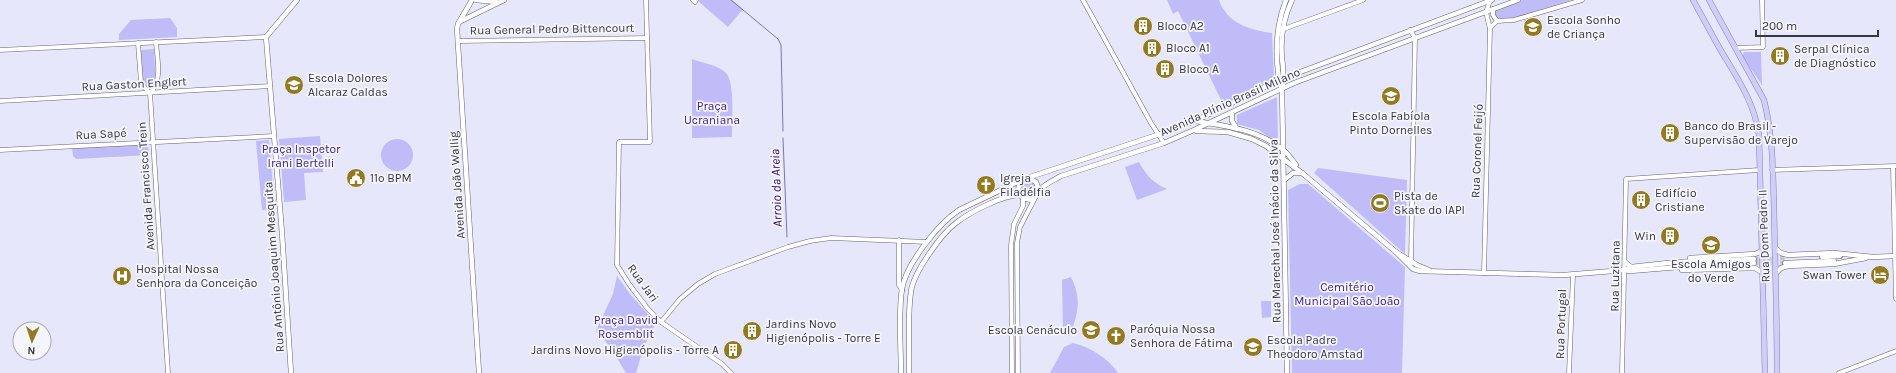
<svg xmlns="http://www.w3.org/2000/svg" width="1896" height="373" viewBox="0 0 1896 373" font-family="Karla,sans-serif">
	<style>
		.green { fill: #bfbcf8 }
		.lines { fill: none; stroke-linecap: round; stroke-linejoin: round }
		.stream { stroke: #7a75b5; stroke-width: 1 }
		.secondary-tunnel { stroke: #c4c4d5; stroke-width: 4.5; stroke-dasharray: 4.5 2; stroke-linecap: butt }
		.tertiary-casing { stroke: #636374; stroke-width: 5 }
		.secondary-casing { stroke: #636374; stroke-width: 5.5 }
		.primary-casing { stroke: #8682b4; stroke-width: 6 }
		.tertiary { stroke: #fff; stroke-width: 4 }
		.secondary { stroke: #fff; stroke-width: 4.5 }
		.primary { stroke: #d0cdf8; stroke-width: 5 }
		.labels { text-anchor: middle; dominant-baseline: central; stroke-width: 3.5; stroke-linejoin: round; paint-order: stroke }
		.poi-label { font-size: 12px; fill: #37373f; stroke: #f5f5fe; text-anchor: start }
		.street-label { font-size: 12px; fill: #37373f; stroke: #f5f5fe }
		.park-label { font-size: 12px; fill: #3c2388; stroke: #f5f5fe }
		.water-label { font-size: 13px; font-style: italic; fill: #300f77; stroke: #f5f5fe }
	</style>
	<rect width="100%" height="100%" fill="#e7e7fb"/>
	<g class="green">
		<path d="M699,0H732L743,9L728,27L698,1Z"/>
		<path d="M1167,0H1219C1227,23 1249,30 1272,33L1274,78L1223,104L1178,11L1173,14Z"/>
		<path d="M1523,0H1572L1514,18L1501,19L1495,16V11L1498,8Z"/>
		<path d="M170,18L177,28V37L119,40V34L131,20Z"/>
		<path d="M154,49L156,85L143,86L140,50Z"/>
		<path d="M1744,52H1761L1762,85L1742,56Z"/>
		<path d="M692,59C702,63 718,65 726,73C735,81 732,125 732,137L692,138Z"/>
		<path d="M1277,97L1278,144L1259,130L1237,124V115Z"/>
		<path d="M320,136L323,172L304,173L306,200L284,202L279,139Z"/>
		<circle cx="397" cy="155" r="16"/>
		<path d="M269,140L275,209L262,210L256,141Z"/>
		<path d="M148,143L149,155L76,159L73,156L72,148Z"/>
		<path d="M1139,162C1146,175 1153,183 1167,189L1137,200L1125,167Z"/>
		<path d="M1318,168L1407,180L1405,254L1314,173Z"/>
		<circle cx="1029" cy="188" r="7"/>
		<path d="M1300,184H1308L1405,267L1402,373H1292L1288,190Z"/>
		<path d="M617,276L630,294L656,323L644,346L636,373H626L611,348L596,331L613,294Z"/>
		<path d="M1071,277C1082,300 1078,312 1070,336L1063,335L1062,280Z"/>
		<path d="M1261,301H1271V317L1262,318Z"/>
		<path d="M1073,343C1090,347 1108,358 1118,373H1050L1064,347Z"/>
	</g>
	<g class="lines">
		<g class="stream">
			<path d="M731,0L778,39L781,45L783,131"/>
			<path d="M783,138L787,237"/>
		</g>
		<g class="secondary-tunnel">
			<path d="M1754,259L1785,258"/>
			<path d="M1754,263H1785"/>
		</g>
		<g class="tertiary-casing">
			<g id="tertiary">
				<path d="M646,0L650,142H619L617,265L629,284L648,309L661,322L722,364L731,373"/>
				<path d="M693,0L695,2L696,0"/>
				<path d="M1083,0L1151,123L1164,143"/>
				<path d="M1493,9V15L1497,21"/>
				<path d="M1490,28L1497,21L1514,20L1582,0"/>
				<path d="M1281,30L1363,0"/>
				<path d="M1410,30L1415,38L1411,262"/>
				<path d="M458,41L647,38"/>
				<path d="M138,43L141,82L143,86L150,93L168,373"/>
				<path d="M1736,48L1763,47L1762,0"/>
				<path d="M0,50L266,37"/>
				<path d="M150,93C163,81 157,58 156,42"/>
				<path d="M0,101L270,86"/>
				<path d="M0,150L274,136"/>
				<path d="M1893,167L1896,299"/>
				<path d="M1772,170L1896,166"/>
				<path d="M899,240V285L902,290"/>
				<path d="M1484,273L1490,29L1486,12L1490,1"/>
				<path d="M661,322L680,299L698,284L715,274L788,247L810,241L831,238L927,242"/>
				<path d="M1012,373L1011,245L1014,224L1023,206V198"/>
				<path d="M1018,373L1017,243L1020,227L1036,196"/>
				<path d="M1569,373L1573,275"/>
				<path d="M1622,373L1626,179L1759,170"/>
				<path d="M1839,373L1896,351"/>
			</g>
		</g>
		<g class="secondary-casing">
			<g id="secondary">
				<path d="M472,0L458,24L457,29L479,373"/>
				<path d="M476,0L496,2"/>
				<path d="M461,21L504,0"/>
				<path d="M1282,89C1279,84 1279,77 1278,71C1275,46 1277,23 1286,0"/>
				<path d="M1232,114V121L1237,129"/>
				<path d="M1195,121C1226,126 1257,129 1282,149C1288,153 1292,160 1296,165"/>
				<path d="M1196,131L1228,132L1252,139L1266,146L1302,173L1396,252L1417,265L1429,270"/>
				<path d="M1029,178L1036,182L1039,190"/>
				<path d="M1284,180L1293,173H1302"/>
				<path d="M1020,182L1018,190L1020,195"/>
				<path d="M1775,248L1781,253L1788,255L1834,253L1873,257L1896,256"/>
				<path d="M1396,252L1413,269L1420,271L1564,275L1625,270L1631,267L1677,262L1754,259"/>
				<path d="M1822,257L1840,256"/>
				<path d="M1690,258L1755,254L1762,251"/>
				<path d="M1625,262L1631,267"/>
				<path d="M1785,263L1834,261"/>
				<path d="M1625,270L1630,271L1691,266L1754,263"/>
				<path d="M1682,270L1755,268L1763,273"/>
				<path d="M1776,273L1781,268L1788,266L1834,264L1866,258"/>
				<path d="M291,373L282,233L266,37L297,0"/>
				<path d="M901,373C901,348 898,314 902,289C906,264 938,224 959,210L1024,179L1157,135L1195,121L1279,80L1492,0"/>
				<path d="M909,373C910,346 907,318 911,291C914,272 941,234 956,223C970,212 1003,195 1020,195L1023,198L1031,200C1036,197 1036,195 1039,191C1044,184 1054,180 1061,176L1164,143L1194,130L1294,83L1518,0"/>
				<path d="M1287,373L1282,89C1285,78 1283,69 1282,58C1280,37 1283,19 1292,0"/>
			</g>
		</g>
		<g class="primary-casing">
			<g id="primary">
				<path d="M1693,0C1702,16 1711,33 1720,49C1737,78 1754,101 1759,135L1765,373"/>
				<path d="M1709,0L1764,100C1773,136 1773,172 1774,209C1775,263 1777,318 1777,373"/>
			</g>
		</g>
		<use href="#tertiary" class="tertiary"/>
		<use href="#secondary" class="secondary"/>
		<use href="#primary" class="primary"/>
	</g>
	<defs>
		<g id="building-disc" transform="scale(1)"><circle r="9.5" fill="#937920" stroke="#f5f5fe"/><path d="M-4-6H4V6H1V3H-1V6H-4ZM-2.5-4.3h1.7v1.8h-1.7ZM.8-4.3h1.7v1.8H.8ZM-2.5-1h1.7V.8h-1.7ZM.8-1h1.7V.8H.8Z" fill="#fff"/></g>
		<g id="school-disc" transform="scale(1)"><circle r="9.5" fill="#937920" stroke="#f5f5fe"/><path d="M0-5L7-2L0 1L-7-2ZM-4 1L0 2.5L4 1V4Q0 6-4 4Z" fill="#fff"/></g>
		<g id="civic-disc" transform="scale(1)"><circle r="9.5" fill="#937920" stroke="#f5f5fe"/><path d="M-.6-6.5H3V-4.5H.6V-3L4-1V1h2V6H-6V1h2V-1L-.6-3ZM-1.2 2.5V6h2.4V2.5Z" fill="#fff"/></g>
		<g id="church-disc" transform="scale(1)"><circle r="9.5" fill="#937920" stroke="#f5f5fe"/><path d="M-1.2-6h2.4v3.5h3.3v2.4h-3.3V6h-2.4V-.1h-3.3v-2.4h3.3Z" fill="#fff"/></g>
		<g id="stadium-disc" transform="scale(1)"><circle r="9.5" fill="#937920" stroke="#f5f5fe"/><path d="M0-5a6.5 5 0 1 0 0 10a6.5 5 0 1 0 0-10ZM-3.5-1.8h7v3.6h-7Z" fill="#fff"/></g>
		<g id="hotel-disc" transform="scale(1)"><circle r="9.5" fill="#937920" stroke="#f5f5fe"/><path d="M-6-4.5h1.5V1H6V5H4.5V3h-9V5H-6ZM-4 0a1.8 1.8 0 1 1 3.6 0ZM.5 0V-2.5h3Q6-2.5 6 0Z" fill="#fff"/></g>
		<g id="hospital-disc" transform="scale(1)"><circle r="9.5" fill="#937920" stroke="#f5f5fe"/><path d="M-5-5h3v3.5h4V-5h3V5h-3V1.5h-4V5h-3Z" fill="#fff"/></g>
	</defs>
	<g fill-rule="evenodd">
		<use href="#building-disc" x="1143" y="26"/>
		<use href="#school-disc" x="1533" y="27"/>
		<use href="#building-disc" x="1152" y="48"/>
		<use href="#building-disc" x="1780" y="56"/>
		<use href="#building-disc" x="1165" y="69"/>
		<use href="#school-disc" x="294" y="85"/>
		<use href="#school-disc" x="1391" y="96"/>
		<use href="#building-disc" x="1670" y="133"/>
		<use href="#civic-disc" x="356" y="178"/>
		<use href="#church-disc" x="986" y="185"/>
		<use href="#building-disc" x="1641" y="200"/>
		<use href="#stadium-disc" x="1380" y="203"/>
		<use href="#building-disc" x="1670" y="236"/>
		<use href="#school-disc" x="1711" y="245"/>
		<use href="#hotel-disc" x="1880" y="275"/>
		<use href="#hospital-disc" x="122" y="276"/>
		<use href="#school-disc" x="1091" y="330"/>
		<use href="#building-disc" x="752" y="331"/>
		<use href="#church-disc" x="1116" y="336"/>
		<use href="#school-disc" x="1253" y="347"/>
		<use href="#building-disc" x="733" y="350"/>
	</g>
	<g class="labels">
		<g class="poi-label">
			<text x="1547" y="20">Escola Sonho<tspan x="1547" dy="14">de Criança</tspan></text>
			<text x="1157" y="26">Bloco A2</text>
			<text x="1166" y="48">Bloco A1</text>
			<text x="1794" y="49">Serpal Clínica<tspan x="1794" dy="14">de Diagnóstico</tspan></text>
			<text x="1179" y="69">Bloco A</text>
			<text x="308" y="78">Escola Dolores<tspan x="308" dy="14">Alcaraz Caldas</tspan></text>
			<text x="1391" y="116" text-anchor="middle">Escola Fabíola<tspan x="1391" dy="14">Pinto Dornelles</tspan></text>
			<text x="1684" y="126">Banco do Brasil -<tspan x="1684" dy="14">Supervisão de Varejo</tspan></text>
			<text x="370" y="178">11º BPM</text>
			<text x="1000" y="178">Igreja<tspan x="1000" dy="14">Filadélfia</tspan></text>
			<text x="1655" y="193">Edifício<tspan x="1655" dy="14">Cristiane</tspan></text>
			<text x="1394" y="196">Pista de<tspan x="1394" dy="14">Skate do IAPI</tspan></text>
			<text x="1656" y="236" text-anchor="end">Win</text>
			<text x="1711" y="264" text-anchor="middle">Escola Amigos<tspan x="1711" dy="14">do Verde</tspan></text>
			<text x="136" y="269">Hospital Nossa<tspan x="136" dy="14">Senhora da Conceição</tspan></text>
			<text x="1866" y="275" text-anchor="end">Swan Tower</text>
			<text x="766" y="324">Jardins Novo<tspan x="766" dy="14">Higienópolis - Torre E</tspan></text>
			<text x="1130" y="329">Paróquia Nossa<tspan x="1130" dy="14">Senhora de Fátima</tspan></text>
			<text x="1077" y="330" text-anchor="end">Escola Cenáculo</text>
			<text x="1267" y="340">Escola Padre<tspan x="1267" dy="14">Theodoro Amstad</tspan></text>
			<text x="719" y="350" text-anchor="end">Jardins Novo Higienópolis - Torre A</text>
		</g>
		<g class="street-label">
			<text transform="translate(552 29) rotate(-1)">Rua General Pedro Bittencourt</text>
			<text transform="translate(134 84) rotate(-3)">Rua Gaston Englert</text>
			<text transform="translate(1230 102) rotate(-24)">Avenida Plínio Brasil Milano</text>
			<text transform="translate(101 134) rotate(-3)">Rua Sapé</text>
			<text transform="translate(1477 151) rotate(-88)">Rua Coronel Feijó</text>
			<text transform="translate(457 185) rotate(-94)">Avenida João Wallig</text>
			<text transform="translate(146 186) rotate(-94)">Avenida Francisco Trein</text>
			<text transform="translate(1275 231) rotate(-91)">Rua Marechal José Inácio da Silva</text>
			<text transform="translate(1764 236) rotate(-92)">Rua Dom Pedro II</text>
			<text transform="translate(274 267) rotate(-94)">Rua Antônio Joaquim Mesquita</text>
			<text transform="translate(1615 276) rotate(-89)">Rua Luzitana</text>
			<text transform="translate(643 283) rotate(54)">Rua Jari</text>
			<text transform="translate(1561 324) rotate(-88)">Rua Portugal</text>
		</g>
		<g class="park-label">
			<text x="712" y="106">Praça<tspan x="712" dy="14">Ucraniana</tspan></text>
			<text x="301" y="149">Praça Inspetor<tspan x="301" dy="14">Irani Bertelli</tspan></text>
			<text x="1347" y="287">Cemitério<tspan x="1347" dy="14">Municipal São João</tspan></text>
			<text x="626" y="320">Praça David<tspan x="626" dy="14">Rosemblit</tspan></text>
		</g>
		<g class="water-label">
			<text transform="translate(776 188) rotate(-92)">Arroio da Areia</text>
		</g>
	</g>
	<g transform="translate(32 341) rotate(183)"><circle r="19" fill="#f5f5fe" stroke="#a9a9b2"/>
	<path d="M0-3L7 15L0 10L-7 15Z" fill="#937920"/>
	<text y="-6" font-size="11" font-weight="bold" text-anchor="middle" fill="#37373f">N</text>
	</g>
	<path d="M1756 30v6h122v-6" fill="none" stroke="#37373f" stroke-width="2"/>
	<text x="1762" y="30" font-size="12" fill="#37373f" stroke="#f5f5fe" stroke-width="3" paint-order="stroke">200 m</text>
</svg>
